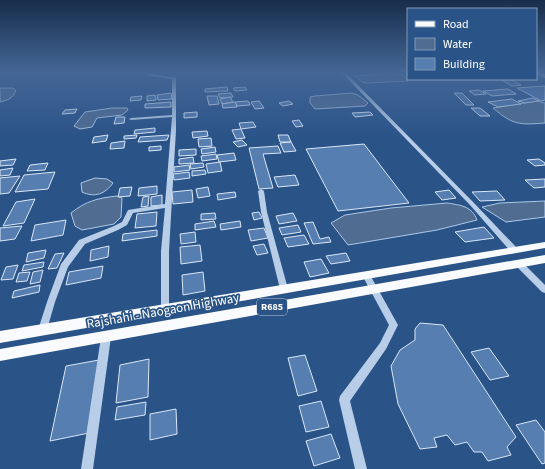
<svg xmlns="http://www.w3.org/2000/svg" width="545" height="469" viewBox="0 0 545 469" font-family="'Source Sans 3',sans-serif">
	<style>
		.water { fill: #506c91; stroke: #acc8e8 }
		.building { fill: #567eb1; stroke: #dae7f7 }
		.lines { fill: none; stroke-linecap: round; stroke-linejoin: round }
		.minor { fill: #b7cde8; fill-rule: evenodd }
		.major { fill: #f9fbfe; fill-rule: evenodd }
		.highway { fill: #fff; fill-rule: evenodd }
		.labels { text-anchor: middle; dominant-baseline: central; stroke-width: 3.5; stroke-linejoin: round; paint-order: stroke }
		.shield { fill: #2a5388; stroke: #bfcbdb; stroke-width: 1 }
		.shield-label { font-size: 10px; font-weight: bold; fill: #fff }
		.near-street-label { font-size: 13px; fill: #fff; stroke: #2a5388 }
	</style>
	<rect width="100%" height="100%" fill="#2a5388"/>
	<g class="water">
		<path d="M393,73L403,75L408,81L367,83L362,82L355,76Z"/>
		<path d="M0,88H13L16,91C12,99 8,100 0,102Z"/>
		<path d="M352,93L358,95L368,103L365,106L315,109L310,103V97L315,96Z"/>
		<path d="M537,101L545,103V123C519,125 513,125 493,108Z"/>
		<path d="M112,108H127L128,110L122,115L97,118L92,127L80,129L74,126L85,112Z"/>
		<path d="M95,178L107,179L113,183C105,194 95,198 82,192L81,183Z"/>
		<path d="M117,196L122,198L121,217L114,224L82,230L75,226L71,213C86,201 98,198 117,196Z"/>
		<path d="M545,201V217L506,222L482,207L500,203Z"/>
		<path d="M447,203C460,205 472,206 477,220L437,230L348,245L331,223L345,215L391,208Z"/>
	</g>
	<g class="building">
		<path d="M500,79H510L521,85L512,86Z"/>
		<path d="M545,86V100L541,101L517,88Z"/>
		<path d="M227,87L228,91L205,92V89Z"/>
		<path d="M245,87L247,90L235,91L233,88Z"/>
		<path d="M508,89L516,94L492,96L483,91Z"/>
		<path d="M479,90L486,94L475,95L469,91Z"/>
		<path d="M171,93L172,99L158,100L157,95Z"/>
		<path d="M231,93L233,97L220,98L218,94Z"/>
		<path d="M454,93H462L474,105H466Z"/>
		<path d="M155,95L156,100L147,101V96Z"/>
		<path d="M142,96L141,100L130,101L131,97Z"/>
		<path d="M207,96H217L219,104L209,105Z"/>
		<path d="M230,97L233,102L222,104L220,99Z"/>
		<path d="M532,98L539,101L525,103L518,101Z"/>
		<path d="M512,99L521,104L498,107L488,102Z"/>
		<path d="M248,101L250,105L237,106L235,102Z"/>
		<path d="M259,101L264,108L255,109L251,102Z"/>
		<path d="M289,101L293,104L283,106L279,103Z"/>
		<path d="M171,102V107L145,108V104Z"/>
		<path d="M235,102L237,107L223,108L222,104Z"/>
		<path d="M471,108H480L490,116H480Z"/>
		<path d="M77,109L75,113L62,114L65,110Z"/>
		<path d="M197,112V117L184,118V113Z"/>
		<path d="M370,112L373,115L355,117L352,113Z"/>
		<path d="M116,117H125L124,123L114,124Z"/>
		<path d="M299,120L303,126L296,127L292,121Z"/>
		<path d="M253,122L256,127L241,129L239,123Z"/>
		<path d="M155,128V132L134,134L135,130Z"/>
		<path d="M241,129L245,138L236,139L232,130Z"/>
		<path d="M207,131L208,136L193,138L192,132Z"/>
		<path d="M108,135L106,141L92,143L94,137Z"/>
		<path d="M137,135L136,138L124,139V136Z"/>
		<path d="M169,135L167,140L138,142L140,137Z"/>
		<path d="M278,135H288L291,142H280Z"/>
		<path d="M211,138L212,146L199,147L198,139Z"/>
		<path d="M242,140L247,145L238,147L233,142Z"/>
		<path d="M125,141L124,148L110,149L111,143Z"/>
		<path d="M291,142L296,151L284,152L280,143Z"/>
		<path d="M364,144L409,203L338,211L306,149Z"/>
		<path d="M161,146V150L149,151V147Z"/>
		<path d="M278,146L281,153L263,154L273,188L259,189L249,148Z"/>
		<path d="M215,147L216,152L202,154L201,149Z"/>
		<path d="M196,149V155L179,156V150Z"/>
		<path d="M234,153L236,160L219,162L217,155Z"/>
		<path d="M216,154L217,159L202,161L201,156Z"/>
		<path d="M193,157L194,163L179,164V159Z"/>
		<path d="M16,159L13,165L0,166V161Z"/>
		<path d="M539,159L545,163V165L535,166L527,160Z"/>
		<path d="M220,162L222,171L208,173L206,164Z"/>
		<path d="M48,163L45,170L27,171L30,165Z"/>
		<path d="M203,163L204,167L191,169L190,164Z"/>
		<path d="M189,165L190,170L174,172V167Z"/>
		<path d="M13,168L10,175L0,176V170Z"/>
		<path d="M205,170L206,174L192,176V171Z"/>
		<path d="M55,172L48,189L15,192L24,175Z"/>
		<path d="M189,172L190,178L174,180L173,174Z"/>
		<path d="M295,175L299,185L278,187L274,177Z"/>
		<path d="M20,176L9,193L0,194V178Z"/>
		<path d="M545,179V187L534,188L525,180Z"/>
		<path d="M157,186V194L138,196L139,188Z"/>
		<path d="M132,187L130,196L118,197L120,188Z"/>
		<path d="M208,187L210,196L198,198L196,189Z"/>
		<path d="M192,190L193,202L173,204L172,192Z"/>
		<path d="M449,190L456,198L442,200L435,192Z"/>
		<path d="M497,191L505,200L480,201L472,192Z"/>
		<path d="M235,192L236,197L218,200L217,194Z"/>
		<path d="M162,195V205L151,206V197Z"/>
		<path d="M149,196L148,206L141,207L143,197Z"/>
		<path d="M35,199L24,223L3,226L16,202Z"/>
		<path d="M157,212L156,226L135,228L137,214Z"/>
		<path d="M259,212L262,218L254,220L252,213Z"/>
		<path d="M215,213L216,219L201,220V214Z"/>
		<path d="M293,213L297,221L279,224L276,216Z"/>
		<path d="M66,220L63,235L31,241L35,225Z"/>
		<path d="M214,221L216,227L195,230V224Z"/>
		<path d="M240,221L241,227L221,230L220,224Z"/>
		<path d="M313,222L320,239L329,237L331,242L313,244L304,223Z"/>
		<path d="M298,225L301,232L282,235L279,228Z"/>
		<path d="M22,226L15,239L0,241V228Z"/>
		<path d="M484,227L494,238L465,242L455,232Z"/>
		<path d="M264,228L268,238L251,241L248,230Z"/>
		<path d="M157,230V236L122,241L123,234Z"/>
		<path d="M195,232L196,242L181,244L180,234Z"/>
		<path d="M304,235L309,244L288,247L284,238Z"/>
		<path d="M264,244L268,253L257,255L253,246Z"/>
		<path d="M200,245L202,261L181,264L180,247Z"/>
		<path d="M109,246L108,257L90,261L91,250Z"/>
		<path d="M46,250L44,258L26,262L28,253Z"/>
		<path d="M64,253L57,268L48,269L55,254Z"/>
		<path d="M346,253L350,261L331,264L326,256Z"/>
		<path d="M321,259L329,273L310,277L304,262Z"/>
		<path d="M44,262L43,267L22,271L24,265Z"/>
		<path d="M18,265L13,279L1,280L6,267Z"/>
		<path d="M103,266L101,278L66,285L69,272Z"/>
		<path d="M43,270L40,282L30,284L33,272Z"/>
		<path d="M30,272L27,281L16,282L19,273Z"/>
		<path d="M203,272L205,291L183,295L182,275Z"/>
		<path d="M40,285L39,292L12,298L14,291Z"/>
		<path d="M420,323L443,325L516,437L507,447L511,455L488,461L482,452H474L467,442L455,445L447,435L434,438L437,447L420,449L398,404L391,366L400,350L415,340V329Z"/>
		<path d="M489,348L509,376L490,380L471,352Z"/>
		<path d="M305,355L317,391L298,396L288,358Z"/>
		<path d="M149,359L148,397L116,403L120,365Z"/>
		<path d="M99,360L89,433L50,441L66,366Z"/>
		<path d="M321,401L329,427L306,432L299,406Z"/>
		<path d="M146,402L145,415L115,420L117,407Z"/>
		<path d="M176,409L177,434L150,440V414Z"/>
		<path d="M536,420L545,432V463L542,464L516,425Z"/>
		<path d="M331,434L340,458L314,466L306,441Z"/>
	</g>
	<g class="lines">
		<g class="minor">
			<path d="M142,72L176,78V130L169,251V310L168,312L165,313L162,312L161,310V251L165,208L133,213L127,225L118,230L85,244L68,267L55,302L46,333L43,334L40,333L38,330L47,302L61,264L79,240L114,226L122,222L128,210L165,204L172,117L131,120L129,119L131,118L172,115V79L149,76Z"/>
			<path d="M341,72H345L474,203L517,248L518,250L517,252H511L470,205Z"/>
			<path d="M261,189L264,191L267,212L288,289L287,291L284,292L281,291L280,289L261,212L258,191Z"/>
			<path d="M518,260L521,261L545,285V293L542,292L515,265L514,263L515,261Z"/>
			<path d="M366,272L369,273L398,325L386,349L350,401L367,469H355L339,400L340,396L380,343L389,325L362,275L363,273Z"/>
			<path d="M106,333L109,334L111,337L93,469H81L101,337L103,334Z"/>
		</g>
		<g class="major">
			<path d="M545,242V248L0,343V331Z"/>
			<path d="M545,255V263L0,361V349Z"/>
		</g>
		<path class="highway" d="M536,72L545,74V78L536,74Z"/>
	</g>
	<linearGradient id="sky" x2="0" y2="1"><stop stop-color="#172e4b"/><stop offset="0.52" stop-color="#446696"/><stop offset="1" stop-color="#446696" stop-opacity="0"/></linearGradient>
	<rect width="545" height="138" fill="url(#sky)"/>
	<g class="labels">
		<rect class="shield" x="257" y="299" width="30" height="16" rx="3"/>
		<g class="shield-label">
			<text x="272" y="307">R685</text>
		</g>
		<g class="near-street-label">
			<text transform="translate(163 311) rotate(-10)">Rajshahi - Naogaon Highway</text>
		</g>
	</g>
	<rect x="407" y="8" width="130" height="72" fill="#2a5388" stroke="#7f98b8"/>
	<rect x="415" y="21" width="20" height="6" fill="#f9fbfe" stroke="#7f98b8"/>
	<text x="443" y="28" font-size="12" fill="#ffffff">Road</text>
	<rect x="415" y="38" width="20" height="12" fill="#506c91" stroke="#7f98b8"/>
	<text x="443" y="48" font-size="12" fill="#ffffff">Water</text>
	<rect x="415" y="58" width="20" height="12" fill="#567eb1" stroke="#7f98b8"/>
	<text x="443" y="68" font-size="12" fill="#ffffff">Building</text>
</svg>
